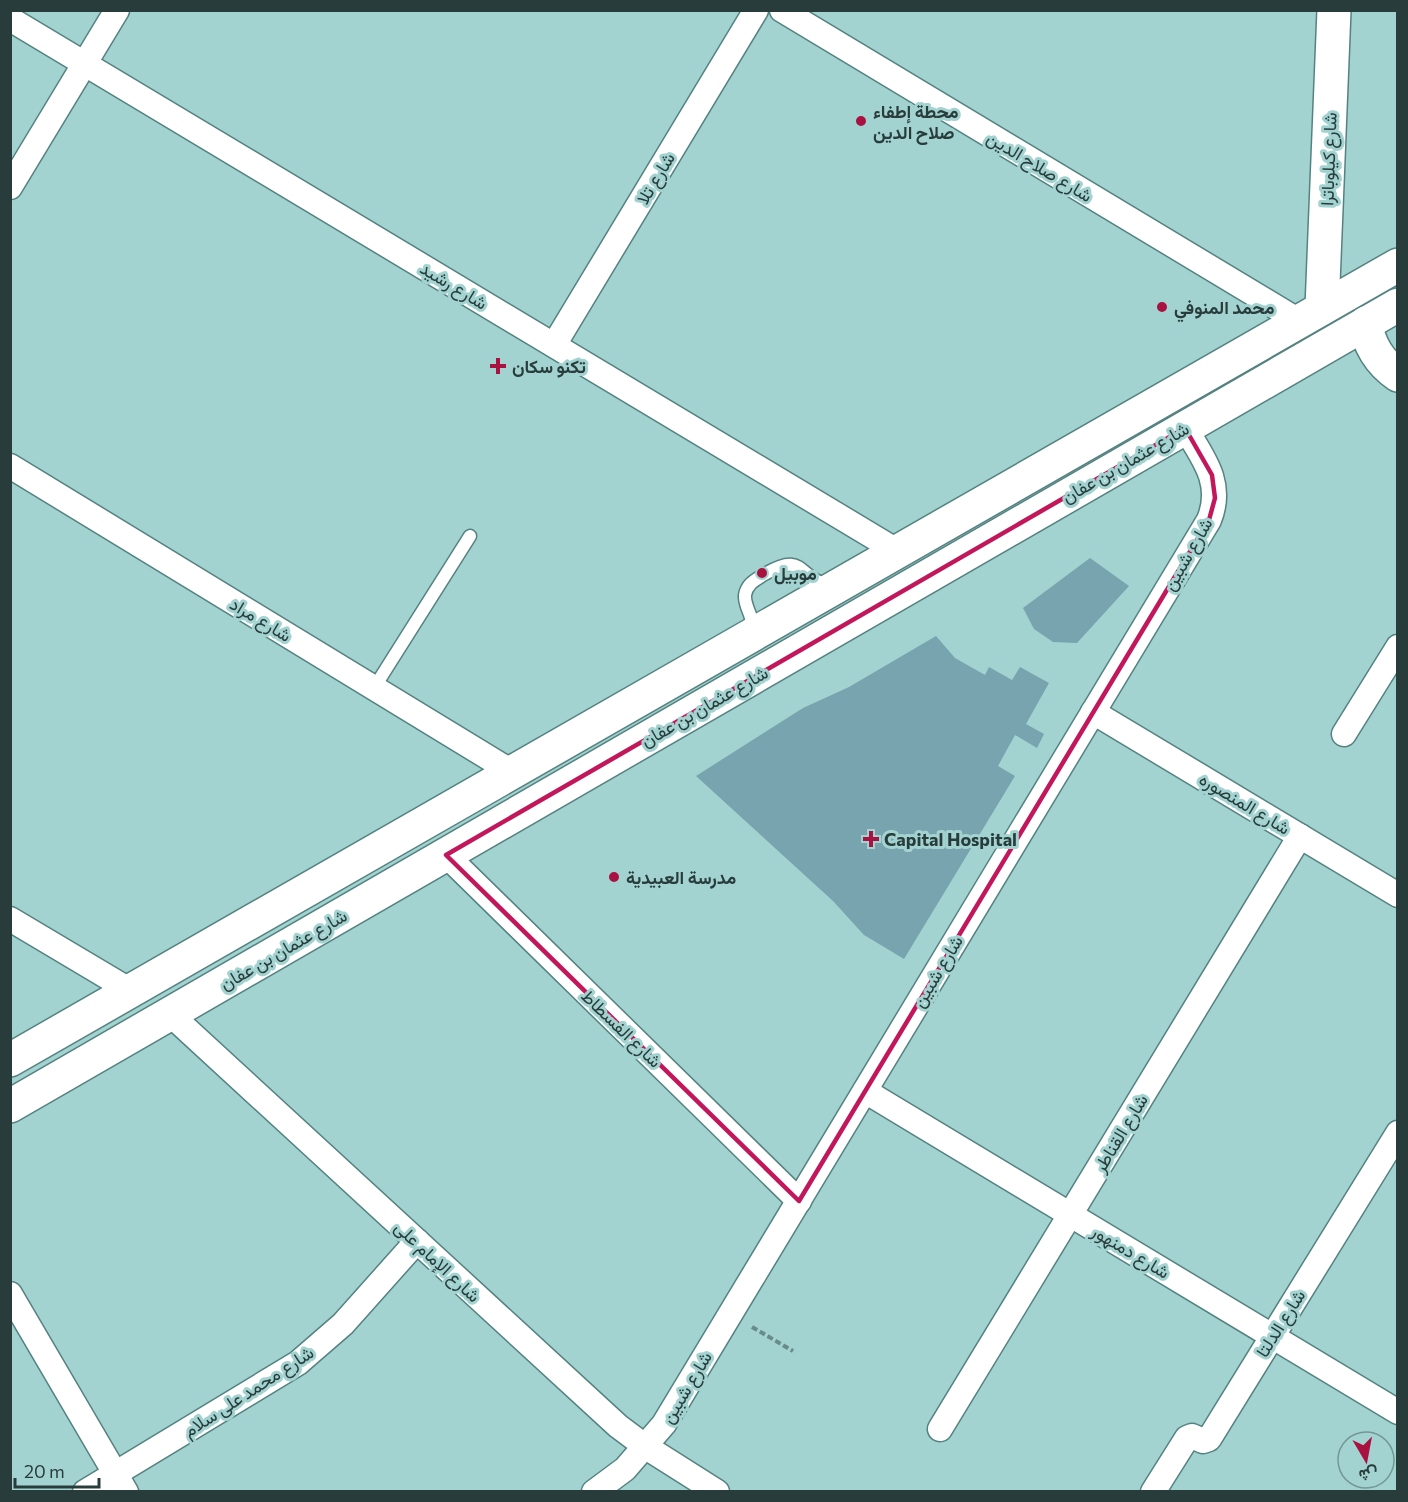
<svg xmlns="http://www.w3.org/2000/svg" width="1408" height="1502" viewBox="0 0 1408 1502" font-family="Commissioner,Vazirmatn,sans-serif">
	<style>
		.building { fill: #77a4ae }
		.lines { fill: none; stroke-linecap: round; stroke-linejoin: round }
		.lane-casing { stroke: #548280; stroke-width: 15 }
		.street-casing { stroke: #548280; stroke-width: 27 }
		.secondary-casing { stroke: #548280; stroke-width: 36 }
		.path { stroke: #698b89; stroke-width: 4; stroke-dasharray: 6 3; stroke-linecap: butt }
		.lane { stroke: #fff; stroke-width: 12 }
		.street { stroke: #fff; stroke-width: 24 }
		.secondary { stroke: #fff; stroke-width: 33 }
		.marked { fill: none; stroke: #c2185b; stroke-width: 4.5; stroke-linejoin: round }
		.poi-dot { fill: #a81140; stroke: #a3d3d0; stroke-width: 2 }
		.labels { text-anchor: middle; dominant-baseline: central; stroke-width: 6; stroke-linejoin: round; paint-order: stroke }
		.poi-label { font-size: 18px; font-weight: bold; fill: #283c3b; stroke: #a3d3d0; text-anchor: start }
		.street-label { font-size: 18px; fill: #283c3b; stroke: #a3d3d0 }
	</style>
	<rect width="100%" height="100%" fill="#a3d3d0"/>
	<g class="building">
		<path d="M1090,558L1129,586L1077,643L1053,642L1034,629L1023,608Z"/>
		<path d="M936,636L955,658L985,675L989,667L1012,680L1020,667L1049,683L1026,724L1044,734L1037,748L1015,735L998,766L1015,776L904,959L864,935L833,901L696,776L803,708L849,687Z"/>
	</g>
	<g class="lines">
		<g class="lane-casing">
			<g id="lane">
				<path d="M752,631C755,617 744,608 745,595C747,584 755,580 763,575C805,550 796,577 829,586"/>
				<path d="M374,688L470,536"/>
			</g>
		</g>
		<g class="street-casing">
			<g id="street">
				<path d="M782,10L1299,321"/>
				<path d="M10,19L897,551"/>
				<path d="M10,187L117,10"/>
				<path d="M554,345L756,10"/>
				<path d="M10,466L512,772"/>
				<path d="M1093,712L1398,895"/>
				<path d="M1344,734L1398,647"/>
				<path d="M446,855L799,1201"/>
				<path d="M10,919L131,991"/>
				<path d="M170,1014L618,1426L646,1447L717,1492"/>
				<path d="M865,1091L1398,1412"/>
				<path d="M10,1294L126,1492"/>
				<path d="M940,1429L1300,836"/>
				<path d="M85,1492L298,1363L343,1324L417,1241"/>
				<path d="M594,1492L625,1469L664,1424L1209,520C1224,483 1203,458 1185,428"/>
				<path d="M1153,1492L1187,1438L1192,1436L1203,1441L1209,1439L1398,1133"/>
			</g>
		</g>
		<g class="secondary-casing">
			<g id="secondary">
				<path d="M1322,308L1334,10"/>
				<path d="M1366,323C1368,344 1380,363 1398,375"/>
				<path d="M10,1060L1398,265"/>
				<path d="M10,1106L1398,305"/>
			</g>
		</g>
		<path class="path" d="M752,1327L793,1351"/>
		<use href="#lane" class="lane"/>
		<use href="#street" class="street"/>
		<use href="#secondary" class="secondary"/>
	</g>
	<path class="marked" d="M1185,428L1212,475L1215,498L1209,520L799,1201L446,855Z"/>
	<g class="poi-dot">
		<circle cx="861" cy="121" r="6"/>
		<circle cx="1162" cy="307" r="6"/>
		<path d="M495 357h6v6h6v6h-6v6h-6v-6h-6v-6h6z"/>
		<circle cx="762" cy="573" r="6"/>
		<path d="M868 830h6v6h6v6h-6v6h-6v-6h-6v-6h6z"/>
		<circle cx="614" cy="877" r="6"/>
	</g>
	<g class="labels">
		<g class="poi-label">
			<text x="873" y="111">محطة إطفاء<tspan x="873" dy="21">صلاح الدين</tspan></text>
			<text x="1174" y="307">محمد المنوفي</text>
			<text x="512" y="366">تكنو سكان</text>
			<text x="774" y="573">موبيل</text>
			<text x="884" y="839">Capital Hospital</text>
			<text x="626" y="877">مدرسة العبيدية</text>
		</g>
		<g class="street-label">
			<text transform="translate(1328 159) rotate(-88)">شارع كيلوباترا</text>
			<text transform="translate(1040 166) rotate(31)">شارع صلاح الدين</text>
			<text transform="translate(655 178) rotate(-59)">شارع تلا</text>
			<text transform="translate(454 285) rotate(31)">شارع رشيد</text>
			<text transform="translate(1125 462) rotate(-30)">شارع عثمان بن عفان</text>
			<text transform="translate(1187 554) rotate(-60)">شارع شبين</text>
			<text transform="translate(261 619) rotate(31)">شارع مراد</text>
			<text transform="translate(704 706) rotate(-30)">شارع عثمان بن عفان</text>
			<text transform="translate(1245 803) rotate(31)">شارع المنصوره</text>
			<text transform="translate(283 949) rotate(-30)">شارع عثمان بن عفان</text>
			<text transform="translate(937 971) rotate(-59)">شارع شبين</text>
			<text transform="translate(622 1028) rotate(44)">شارع الفسطاط</text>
			<text transform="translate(1120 1133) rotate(-59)">شارع القناطر</text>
			<text transform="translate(1131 1251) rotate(31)">شارع دمنهور</text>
			<text transform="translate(438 1261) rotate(43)">شارع الإمام على</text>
			<text transform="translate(1280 1323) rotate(-58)">شارع الدلتا</text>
			<text transform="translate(686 1387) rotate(-59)">شارع شبين</text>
			<text transform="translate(248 1391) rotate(-33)">شارع محمد على سلام</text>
		</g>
	</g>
	<rect width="1408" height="1502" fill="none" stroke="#283c3b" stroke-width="24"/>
	<g transform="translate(1366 1460) rotate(170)"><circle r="28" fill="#a3d3d0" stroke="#729794" stroke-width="1.5"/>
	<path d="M0-4.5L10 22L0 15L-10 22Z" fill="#a81140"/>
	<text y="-9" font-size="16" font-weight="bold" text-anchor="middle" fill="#283c3b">ش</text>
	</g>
	<path d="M15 1478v9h84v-9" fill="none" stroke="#283c3b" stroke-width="3"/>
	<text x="24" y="1478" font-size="18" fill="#283c3b" stroke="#a3d3d0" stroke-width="4.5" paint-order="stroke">20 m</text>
</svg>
